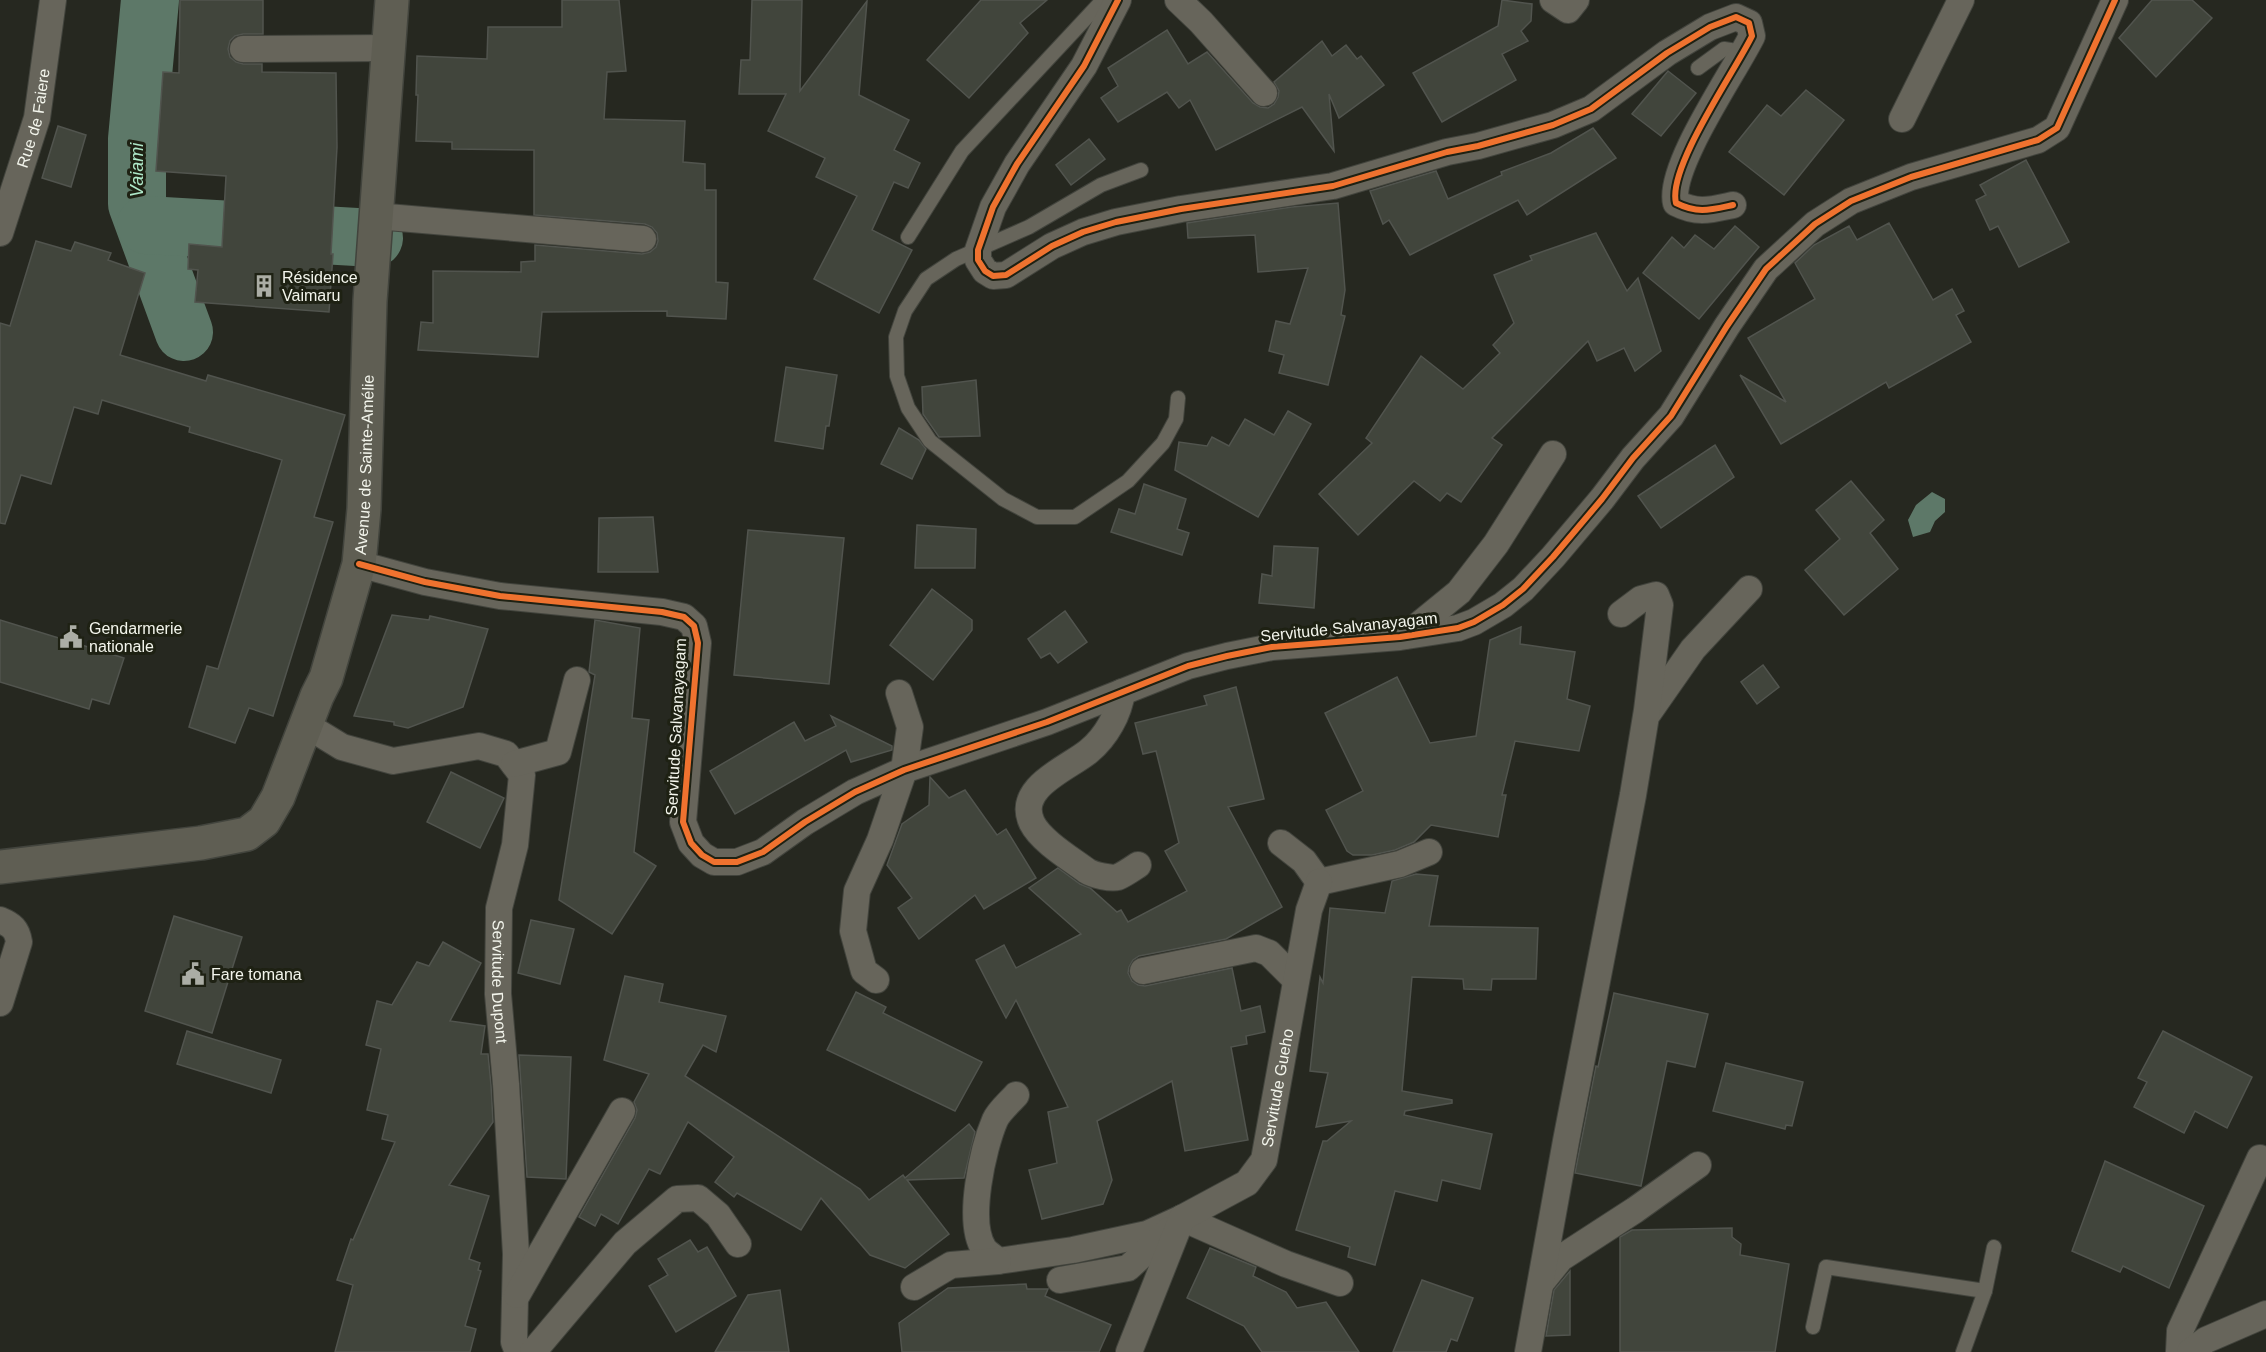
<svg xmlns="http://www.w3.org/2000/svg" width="2266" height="1352" viewBox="0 0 2266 1352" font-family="Arial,sans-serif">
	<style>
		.water { fill: #5d7868 }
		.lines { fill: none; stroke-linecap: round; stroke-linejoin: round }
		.river { stroke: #5d7868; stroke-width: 58 }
		.building { fill: #41453c; stroke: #51544e; stroke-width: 1.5 }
		.lane-casing { stroke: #42443d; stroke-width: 16 }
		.street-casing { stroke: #42443d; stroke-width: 28 }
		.secondary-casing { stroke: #42443d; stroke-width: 36 }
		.lane { stroke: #67655b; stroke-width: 14 }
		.street { stroke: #67655b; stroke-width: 26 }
		.secondary { stroke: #5f5e53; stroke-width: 33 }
		.cycleway-casing { stroke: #1e2113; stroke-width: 10 }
		.cycleway { stroke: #ef722f; stroke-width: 6 }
		.labels { text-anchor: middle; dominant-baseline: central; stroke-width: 6; stroke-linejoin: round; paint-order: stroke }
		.street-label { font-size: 16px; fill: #f3f5ec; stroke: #1e2113 }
		.poi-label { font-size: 16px; fill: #f3f5ec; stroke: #1e2113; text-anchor: start }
		.water-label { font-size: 18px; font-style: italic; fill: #afe9c9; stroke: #1e2113 }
	</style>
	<rect width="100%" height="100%" fill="#262820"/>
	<path class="water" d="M1932,492L1945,499V512L1935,521L1930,532L1913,537L1908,520L1916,505Z"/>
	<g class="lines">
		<g class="river">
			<path d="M150,0L137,139V204L184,332"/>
			<path d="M146,225L374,238"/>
		</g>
	</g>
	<g class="building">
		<path d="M180,0H263V34H243L235,36L230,41L228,49L230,57L236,62L243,64H262V72L336,73L337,147L331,254H333L329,312L195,302L198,270L188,269L189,244L222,247L226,176L156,171L163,72L179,73Z"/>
		<path d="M562,0H619L626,71L607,72L604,119L685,121L683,162L705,164V190H716V282L728,283L726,319L667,316V311L542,312L538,357L418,350L421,322L433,323V271L521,272V262L535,261V245L642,254L650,252L656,247L658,241L657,233L652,227L645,224L534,215V150L452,149V142L416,141L418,95H416L417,56L487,59L488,27H562Z"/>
		<path d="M752,0H802L800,91L867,1L859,95L909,120L894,150L920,163L908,188L894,182L872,230L912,250L879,313L814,279L857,196L816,177L825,158L768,131L786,94H739L741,60H750Z"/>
		<path d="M981,0H1047L1020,23L1028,33L969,98L927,60Z"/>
		<path d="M1502,0L1532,4L1531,21L1521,31L1528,41L1502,54L1516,80L1442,122L1413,73L1498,26Z"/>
		<path d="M2152,0H2192L2212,18L2156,77L2119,38Z"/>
		<path d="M1167,30L1188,64L1207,52L1253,103L1260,107L1268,108L1274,104L1278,97L1279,91L1274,82L1322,41L1332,56L1346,45L1357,59L1361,56L1384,85L1339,118L1329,94L1334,151L1302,107L1216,150L1190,100L1179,108L1167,92L1118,122L1101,98L1118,86L1108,68Z"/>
		<path d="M1668,71L1696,93L1661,136L1632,114Z"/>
		<path d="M1806,90L1844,120L1784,195L1729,152L1767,105L1781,116Z"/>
		<path d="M58,126L86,135L71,187L42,178Z"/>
		<path d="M1593,128L1616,158L1527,215L1518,200L1410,255L1389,220L1383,224L1370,191L1436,171L1448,199L1502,175L1501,172L1551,153Z"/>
		<path d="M1089,139L1105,159L1071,185L1056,165Z"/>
		<path d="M2026,160L2069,242L2019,267L1998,226L1990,230L1976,200L1986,195L1980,185Z"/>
		<path d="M1338,203L1345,290L1341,315L1345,316L1328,385L1279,373L1284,355L1269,351L1276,321L1290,324L1308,268L1258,272L1255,235L1188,238L1187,223L1292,207Z"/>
		<path d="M1889,223L1933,300L1952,289L1964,311L1956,315L1971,342L1889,388L1886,382L1781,444L1740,375L1786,402L1748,338L1815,299L1795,263L1814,245L1849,226L1857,240Z"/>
		<path d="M1735,226L1759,247L1699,319L1643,273L1672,237L1684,248L1695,235L1714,249Z"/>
		<path d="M1596,233L1627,291L1638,278L1661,351L1635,371L1624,348L1597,361L1588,341L1492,438L1502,445L1461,502L1447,493L1440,501L1414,481L1358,535L1319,494L1372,443L1366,438L1421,356L1463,389L1500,353L1493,345L1514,323L1494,275L1532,260L1530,256Z"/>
		<path d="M36,241L71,251L75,242L111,253L108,260L145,273L120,355L206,381L208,375L345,415L314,517L333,522L273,716L249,708L235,743L189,727L207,666L218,669L282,460L189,432L190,427L102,400L98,414L74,407L51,484L21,475L5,524L0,523V323L10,326Z"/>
		<path d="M786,367L837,375L829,426H826L823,449L775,441Z"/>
		<path d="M976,380L980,436L939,437L923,414L922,387Z"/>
		<path d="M1288,411L1311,424L1258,517L1175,470L1179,442L1207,446L1212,437L1229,446L1245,419L1274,435Z"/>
		<path d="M899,428L919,440L926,449L912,479L881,464Z"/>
		<path d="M1715,445L1734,477L1661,528L1638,496Z"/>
		<path d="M1851,481L1884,520L1870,533L1898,569L1844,615L1805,570L1840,539L1816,510Z"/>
		<path d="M1144,484L1186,499L1177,529L1189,533L1182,555L1111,532L1119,509L1135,514Z"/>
		<path d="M653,517L658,572H598L599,518Z"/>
		<path d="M917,525L976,529L975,568H915Z"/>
		<path d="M748,530L844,538L829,684L734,675Z"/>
		<path d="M1274,546L1318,548L1314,608L1259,603L1262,574L1272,576Z"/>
		<path d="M932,589L972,620V630L933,680L890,645Z"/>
		<path d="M1065,611L1087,642L1058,663L1050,653L1041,658L1028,639Z"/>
		<path d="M392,615L429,620L430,616L488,629L463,707L408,728L394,725V722L354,716Z"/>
		<path d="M0,620L124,658L109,704L92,699L89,709L0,682Z"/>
		<path d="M595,620L640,628L632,718L649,720L634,852L656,866L612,934L559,900L595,675L589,672Z"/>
		<path d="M1521,627L1520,644L1575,652L1567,699L1590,706L1579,751L1515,741L1502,795H1506L1498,837L1431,825L1414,842L1395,850L1372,855H1353L1347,851L1326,810L1363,791L1325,713L1397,677L1430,743L1476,736L1490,640Z"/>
		<path d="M1763,665L1779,687L1757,704L1741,682Z"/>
		<path d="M1236,687L1264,799L1228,807L1282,907L1226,939L1139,956L1133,960L1129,967L1128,973L1132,981L1138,985L1145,986L1232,968L1241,1011L1260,1006L1265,1032L1246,1036L1247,1044L1231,1047L1248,1140L1185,1151L1172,1081L1097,1121L1112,1180L1103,1204L1042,1219L1029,1170L1057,1163L1048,1112L1068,1107L1016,1000L1006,1018L976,960L1004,945L1016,968L1081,934L1029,888L1058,868L1080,884L1090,888L1117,912L1121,910L1128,922L1187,891L1165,851L1179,843L1156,751L1143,754L1135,723L1207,705L1204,696Z"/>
		<path d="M831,716L892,746V750L851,762L846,750L735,814L710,771L794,722L805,741L836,726Z"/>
		<path d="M451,772L504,798L480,848L427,822Z"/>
		<path d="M930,777L949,798L965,790L997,835L1006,829L1036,878L984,909L975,895L919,939L898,908L912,898L887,865L902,824L929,805Z"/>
		<path d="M1416,874L1438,876L1429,926L1538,928L1536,979H1492L1491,990L1464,989L1463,979L1412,977L1402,1091L1452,1100V1103L1405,1111L1404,1115L1492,1134L1480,1189L1442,1180L1437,1201L1395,1191L1375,1265L1348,1257L1350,1247L1296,1230L1323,1141H1327L1351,1121L1316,1127L1328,1073L1310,1071L1320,977L1323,983L1330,908L1385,913L1392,881Z"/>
		<path d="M174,916L242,937L212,1033L145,1011Z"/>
		<path d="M531,920L574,929L560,984L518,973Z"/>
		<path d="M443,942L481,963L450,1021L485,1026L481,1054H488L491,1085L493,1122L449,1185L489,1196L469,1259L480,1263L478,1270L481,1271L465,1326L476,1329L470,1352H335L353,1285L337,1280L351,1239L353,1240L395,1142L382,1139L388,1115L367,1110L381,1049L366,1045L377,1001L392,1005L417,962L429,966Z"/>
		<path d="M625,976L663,984L659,1002L726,1016L716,1052L703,1045L685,1076L860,1189L869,1200L903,1175L905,1178L969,1124L975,1132L964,1178L907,1180L949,1234L905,1268L870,1255L821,1198L801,1230L737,1193L734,1197L715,1182L734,1157L688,1122L660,1174L649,1169L618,1224L601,1214L595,1226L579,1217L635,1118L637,1110L634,1102L649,1074L604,1060Z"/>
		<path d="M856,992L886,1007L883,1013L982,1062L955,1111L827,1050Z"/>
		<path d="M1614,993L1708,1014L1695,1067L1667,1061L1641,1186L1575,1173L1596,1066L1598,1067Z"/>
		<path d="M187,1031L281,1060L271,1093L177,1064Z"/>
		<path d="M2163,1031L2252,1077L2227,1128L2195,1111L2184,1133L2134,1107L2147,1082L2138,1078Z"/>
		<path d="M519,1055L571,1057L566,1179L527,1177Z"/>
		<path d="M1726,1063L1803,1082L1792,1126L1786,1125L1785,1129L1713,1111Z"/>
		<path d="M2105,1161L2204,1206L2169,1288L2123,1266L2120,1272L2072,1251Z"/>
		<path d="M1732,1228V1237L1741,1244L1740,1255L1789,1264L1775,1352H1620V1237L1632,1230Z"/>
		<path d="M690,1240L698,1252L707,1247L736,1296L676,1332L649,1286L668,1275L658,1259Z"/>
		<path d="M1210,1248L1256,1267L1253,1276L1286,1292L1297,1308L1326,1302L1359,1352H1262L1244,1326L1187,1298Z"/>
		<path d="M1570,1271V1335L1546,1336L1554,1290Z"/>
		<path d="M1422,1280L1473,1298L1457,1341L1451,1339L1446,1352H1393Z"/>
		<path d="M1026,1284L1027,1289H1048L1045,1296L1111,1325L1099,1352H902L899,1323L948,1288Z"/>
		<path d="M780,1290L789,1352H715L748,1295Z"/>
	</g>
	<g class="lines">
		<g class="lane-casing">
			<g id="lane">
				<path d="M1698,68L1724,49L1743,52"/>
				<path d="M1141,170L1101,185L1029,227L956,259L926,279L905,311L896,337L897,376L908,408L930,441L1003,499L1037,517H1075L1128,481L1163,443L1176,419L1178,398"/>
				<path d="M908,237L962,151L1103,0"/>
				<path d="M1813,1327L1826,1267L1985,1291"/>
				<path d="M1963,1352L1985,1291L1994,1247"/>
			</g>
		</g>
		<g class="street-casing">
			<g id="street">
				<path d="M1118,0L1084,66L1017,164L993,207L978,250V260L985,271L993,276L1006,275L1052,246L1083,232L1116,222L1181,209L1333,186L1447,152L1478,146L1553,125L1591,109L1667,53L1710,27L1736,17L1749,23L1752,36C1735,71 1667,168 1676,203C1698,214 1710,210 1733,205"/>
				<path d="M1178,0L1201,22L1264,93"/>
				<path d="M1553,0L1568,10L1576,0"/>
				<path d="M243,49L388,48"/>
				<path d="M1902,119L1961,0"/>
				<path d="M376,216L643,239"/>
				<path id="s1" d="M0,233L37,118L53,0"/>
				<path d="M359,564L425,582L500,596L662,612L684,617L694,626L698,643L683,822L691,843L702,855L714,862H737L763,852L805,822L855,792L904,770L1047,722L1188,666L1227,656L1272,647L1400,637L1458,628L1474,622L1503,605L1523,589L1553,557L1602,499L1633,458L1671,416L1727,326L1766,269L1815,224L1851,201L1911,177L2038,140L2057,128L2115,0"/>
				<path d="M1405,636L1459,592L1496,544L1553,454"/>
				<path d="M1122,692C1119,714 1106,737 1089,751C1069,768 1015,787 1032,823C1041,841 1071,859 1087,871C1093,875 1111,879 1118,877C1125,874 1132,869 1138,865"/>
				<path d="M1649,712L1693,649L1749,589"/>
				<path id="s2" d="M306,725L342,747L393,761L479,746L506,754L522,775L515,845L499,908L498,994L506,1084L516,1254L514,1342L518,1352"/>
				<path d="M514,764L558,752L577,680"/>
				<path d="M1281,843L1304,861L1319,882"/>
				<path d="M1319,882L1400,864L1429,852"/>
				<path d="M0,920C12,925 17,929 19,942L0,1003"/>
				<path d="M1143,971L1256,948L1269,953L1295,979"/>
				<path d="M876,980L864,971L853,931L857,891L880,840L904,770L910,727L899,693"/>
				<path d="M1016,1095C1009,1103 999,1111 995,1120C983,1148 966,1222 984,1249C987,1253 994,1257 998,1261L1073,1250L1147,1234L1182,1218"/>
				<path d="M1182,1218L1286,1264L1340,1283"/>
				<path d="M1060,1280L1128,1268L1169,1230"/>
				<path d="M1541,1283L1561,1258L1635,1210L1698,1165"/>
				<path d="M914,1287L951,1265L998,1261"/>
				<path d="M517,1295L622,1111"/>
				<path d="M533,1352L625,1243L677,1199L698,1198L718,1215L738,1244"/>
				<path id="s3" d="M1129,1352L1182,1218L1247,1183L1264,1160L1309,910L1319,882"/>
				<path d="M1528,1352L1566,1141L1633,795L1647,710L1660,605L1656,595L1641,599L1621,614"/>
				<path d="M2179,1352L2180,1331L2260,1158"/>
				<path d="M2190,1352L2206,1340L2266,1314"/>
			</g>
		</g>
		<g class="secondary-casing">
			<g id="secondary">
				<path id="s4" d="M0,867L201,843L247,834L264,821L278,797L317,696L326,678L359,564L364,509L370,301L392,0"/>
			</g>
		</g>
		<use href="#lane" class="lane"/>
		<use href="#street" class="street"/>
		<use href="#secondary" class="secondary"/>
		<g class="cycleway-casing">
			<g id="cycleway">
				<path d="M1118,0L1084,66L1017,164L993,207L978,250V260L985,271L993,276L1006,275L1052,246L1083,232L1116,222L1181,209L1333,186L1447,152L1478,146L1553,125L1591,109L1667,53L1710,27L1736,17L1749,23L1752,36C1735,71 1667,168 1676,203C1698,214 1710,210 1733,205"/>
				<path d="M359,564L425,582L500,596L662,612L684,617L694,626L698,643L683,822L691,843L702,855L714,862H737L763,852L805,822L855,792L904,770L1047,722L1188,666L1227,656L1272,647L1400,637L1458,628L1474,622L1503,605L1523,589L1553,557L1602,499L1633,458L1671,416L1727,326L1766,269L1815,224L1851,201L1911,177L2038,140L2057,128L2115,0"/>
			</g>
		</g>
		<use href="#cycleway" class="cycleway"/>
	</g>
	<defs>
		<g id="building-bare" transform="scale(1.8)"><path d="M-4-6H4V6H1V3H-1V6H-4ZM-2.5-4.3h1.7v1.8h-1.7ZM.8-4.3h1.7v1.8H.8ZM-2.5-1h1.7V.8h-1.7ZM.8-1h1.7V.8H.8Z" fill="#abada5" stroke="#1e2113" stroke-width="2.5" paint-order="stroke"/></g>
		<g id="civic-bare" transform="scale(1.8)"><path d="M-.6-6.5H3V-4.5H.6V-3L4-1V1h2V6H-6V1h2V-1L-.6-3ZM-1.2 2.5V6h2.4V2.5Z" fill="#abada5" stroke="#1e2113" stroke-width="2.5" paint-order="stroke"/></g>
	</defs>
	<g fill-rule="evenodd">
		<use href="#building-bare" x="264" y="286"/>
		<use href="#civic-bare" x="71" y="637"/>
		<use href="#civic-bare" x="193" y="974"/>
	</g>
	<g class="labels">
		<g class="street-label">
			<text stroke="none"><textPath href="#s1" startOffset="120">Rue de Faiere</textPath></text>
			<text stroke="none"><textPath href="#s4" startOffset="645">Avenue de Sainte-Amélie</textPath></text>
			<text transform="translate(1349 627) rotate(-6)">Servitude Salvanayagam</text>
			<text transform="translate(676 727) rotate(-87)">Servitude Salvanayagam</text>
			<text stroke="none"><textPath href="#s2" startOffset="446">Servitude Dupont</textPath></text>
			<text stroke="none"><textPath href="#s3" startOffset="320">Servitude Gueho</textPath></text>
		</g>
		<g class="poi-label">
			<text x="282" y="277">Résidence<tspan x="282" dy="18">Vaimaru</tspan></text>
			<text x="89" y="628">Gendarmerie<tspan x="89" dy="18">nationale</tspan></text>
			<text x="211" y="974">Fare tomana</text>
		</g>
		<g class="water-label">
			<text transform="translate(137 170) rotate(-90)">Vaiami</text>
		</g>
	</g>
</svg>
